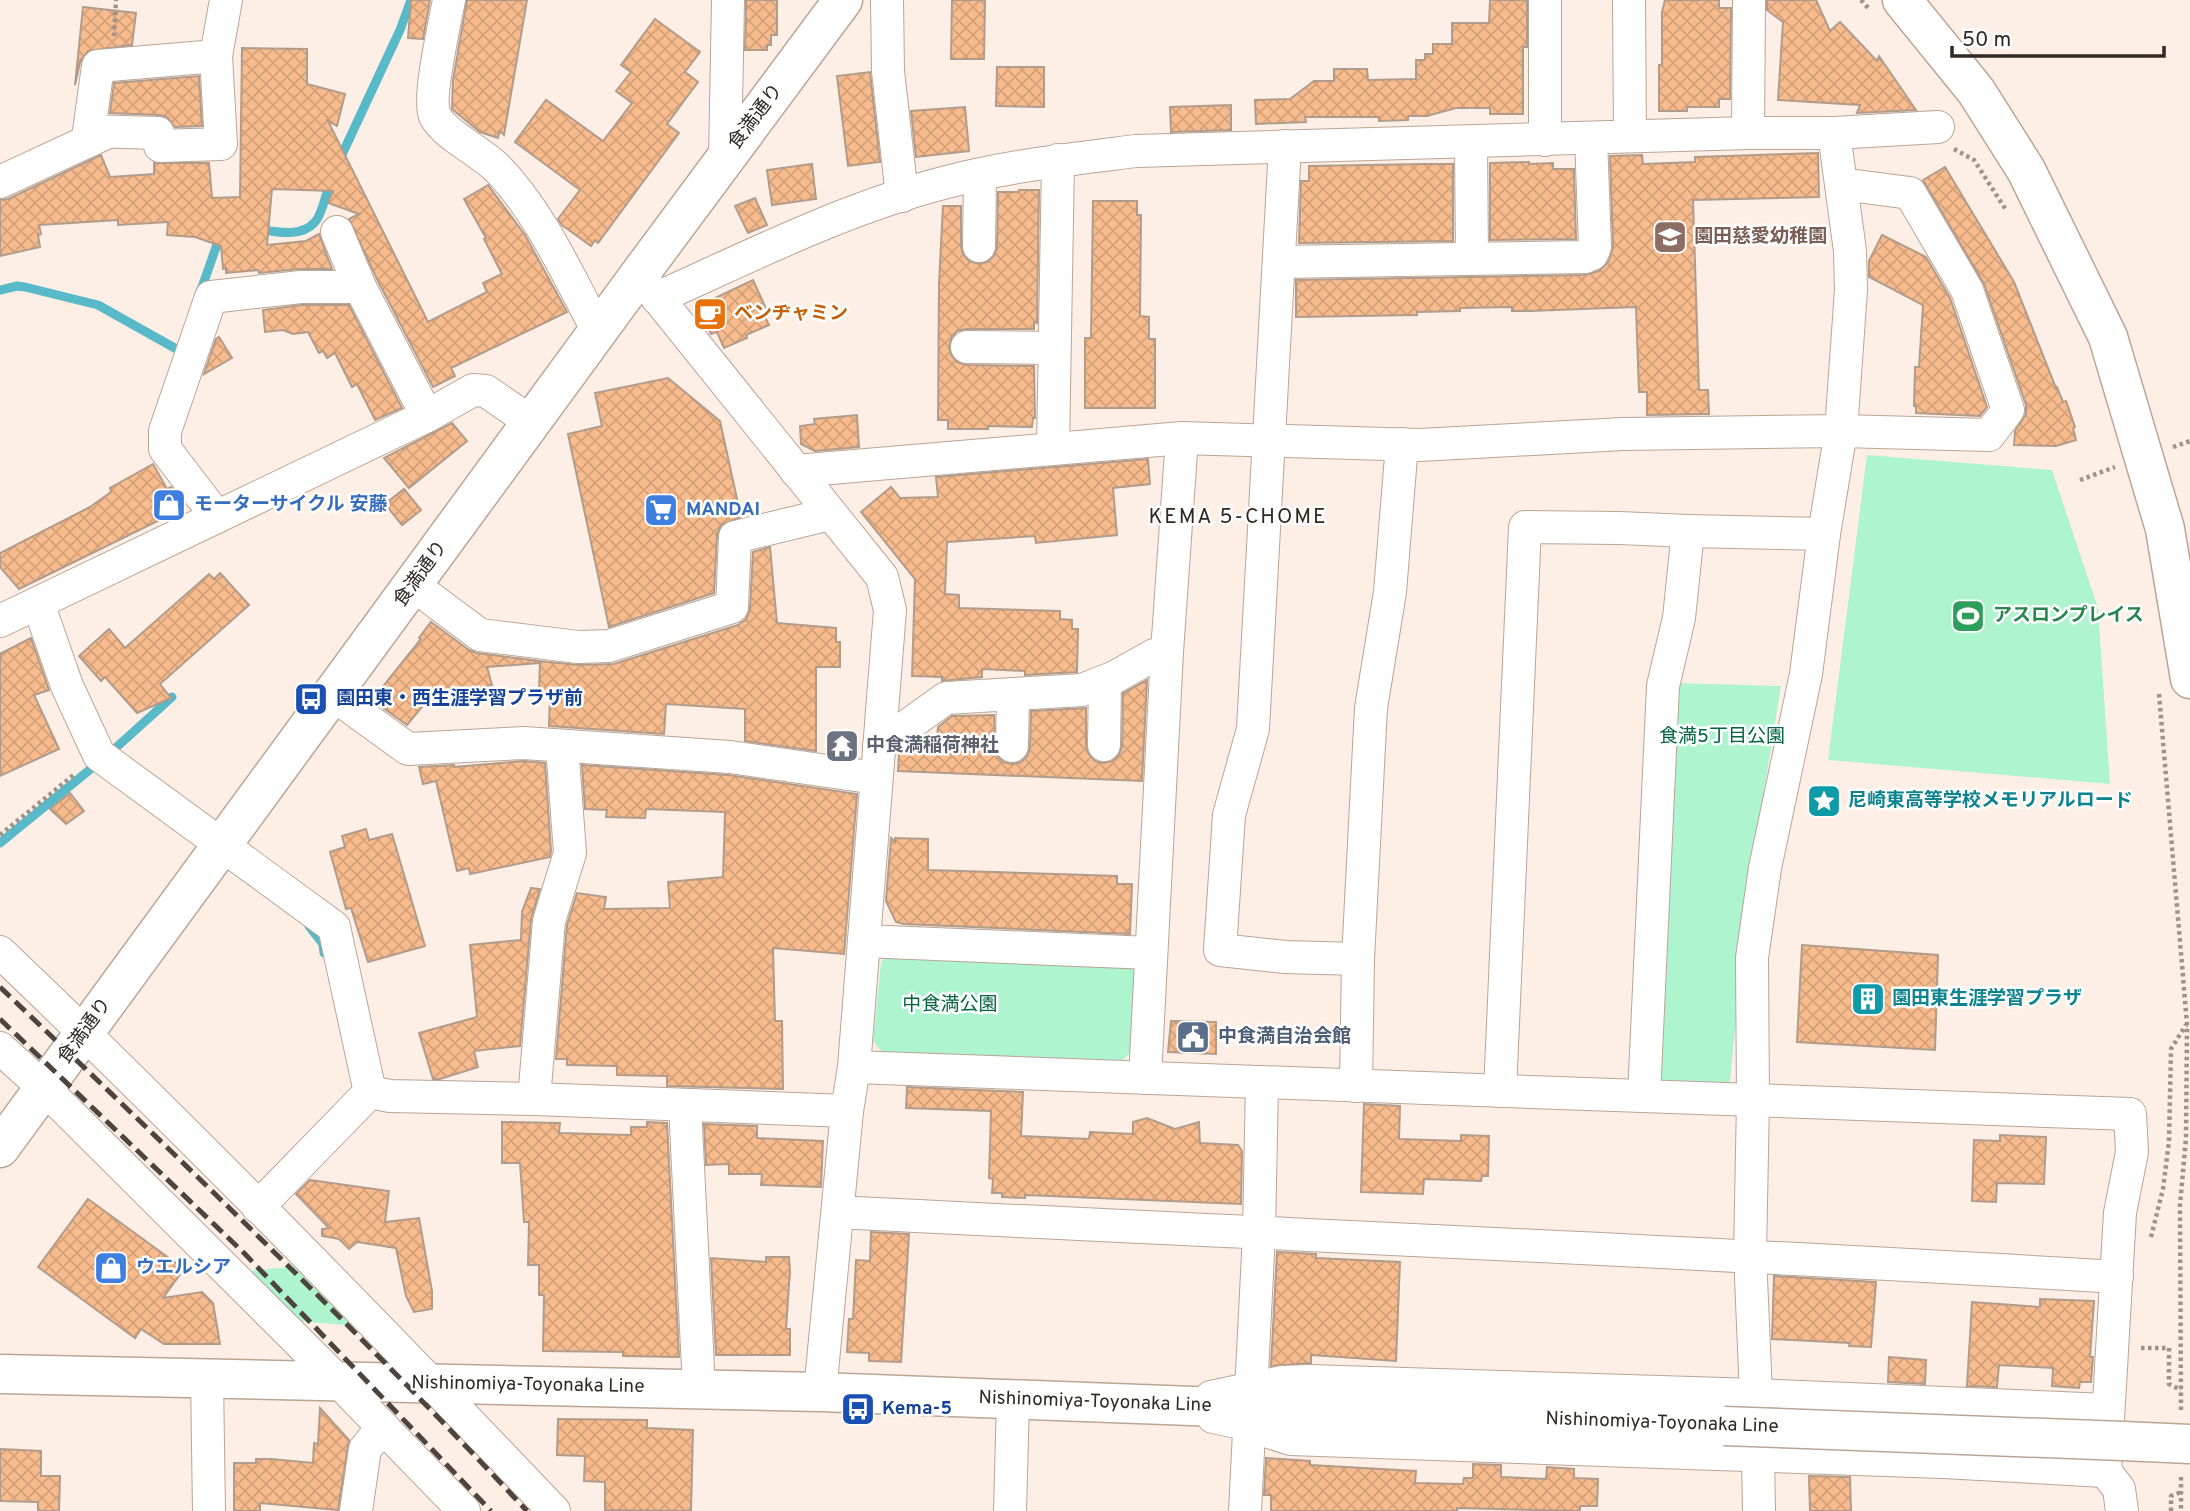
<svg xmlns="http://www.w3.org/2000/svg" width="2190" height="1511" viewBox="0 0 2190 1511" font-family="Overpass,'Noto Sans JP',sans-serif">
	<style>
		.green { fill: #aef4cf }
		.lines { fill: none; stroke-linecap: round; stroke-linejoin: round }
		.stream { stroke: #58b9c8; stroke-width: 9 }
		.building { fill: url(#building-cross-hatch); stroke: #b19c8c; stroke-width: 2 }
		.minor-casing { stroke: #bba595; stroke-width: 34 }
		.tertiary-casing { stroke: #bba595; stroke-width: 41 }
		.secondary-casing { stroke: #bba595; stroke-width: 41 }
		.path { stroke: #9e938a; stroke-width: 4.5; stroke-dasharray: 3.5 3.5; stroke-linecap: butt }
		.minor { stroke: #fff; stroke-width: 32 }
		.tertiary { stroke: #fff; stroke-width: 38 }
		.secondary { stroke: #fff; stroke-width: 38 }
		.rail { stroke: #4d453d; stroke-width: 5; stroke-dasharray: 14 7; stroke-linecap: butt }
		.secondary-bridge-casing { stroke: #bba595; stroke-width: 41; stroke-linecap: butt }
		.secondary-bridge { stroke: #fff; stroke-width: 38 }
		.labels { text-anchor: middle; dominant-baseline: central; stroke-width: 5; stroke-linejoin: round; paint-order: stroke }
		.street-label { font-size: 19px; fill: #302821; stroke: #fff }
		.education-label { font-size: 19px; font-weight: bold; fill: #785e54; stroke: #fff; text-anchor: start }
		.food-label { font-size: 19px; font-weight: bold; fill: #c56008; stroke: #fff; text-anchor: start }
		.shop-label { font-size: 19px; font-weight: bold; fill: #366cbe; stroke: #fff; text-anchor: start }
		.leisure-label { font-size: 19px; font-weight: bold; fill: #27864d; stroke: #fff; text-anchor: start }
		.transit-label { font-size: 19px; font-weight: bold; fill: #164399; stroke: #fff; text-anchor: start }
		.park-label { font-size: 19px; fill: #036542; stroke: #fff }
		.worship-label { font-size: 19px; font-weight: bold; fill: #5b616d; stroke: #fff; text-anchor: start }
		.culture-label { font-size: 19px; font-weight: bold; fill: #0d838f; stroke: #fff; text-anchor: start }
		.service-label { font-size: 19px; font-weight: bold; fill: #4e5e75; stroke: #fff; text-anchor: start }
		.neighbourhood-label { font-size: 21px; letter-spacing: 2px; fill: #302821; stroke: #fff }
	</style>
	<defs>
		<pattern id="building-cross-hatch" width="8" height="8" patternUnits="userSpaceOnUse" patternTransform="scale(1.75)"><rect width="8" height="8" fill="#f8bb8d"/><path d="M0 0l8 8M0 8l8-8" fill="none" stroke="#d5a179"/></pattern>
	</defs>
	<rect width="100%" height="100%" fill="#fdefe5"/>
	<g class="green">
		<path d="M1867,455L2052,470L2098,608L2110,784L1828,760Z"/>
		<path d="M1674,683L1781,686L1750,878L1729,1091L1656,1086Z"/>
		<path d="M892,951L1127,961L1138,972L1132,1052L1120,1062L883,1053L873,1041L881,962Z"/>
		<path d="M298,1266L358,1326L296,1321L249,1271Z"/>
	</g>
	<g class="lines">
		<g class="stream">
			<path d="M339,161L400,30L411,0"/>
			<path d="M258,229C276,232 301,238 315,222C322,215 327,190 331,180"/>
			<path d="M0,290L17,286L25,287L98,305L180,351"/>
			<path d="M200,293L221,233"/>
			<path d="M109,754L172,697"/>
			<path d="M0,843L98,763"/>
			<path d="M309,926L323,944L324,953"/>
		</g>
	</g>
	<g class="building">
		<path d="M411,0H430L423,39L408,38Z"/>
		<path d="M467,0H527L504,135L500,131L498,138L480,132L452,109L453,80Z"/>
		<path d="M746,0H777V35H771V45H767V50H745Z"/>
		<path d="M952,0H985L984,59H951Z"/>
		<path d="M1490,0H1527V47H1523V114H1490V108H1456L1427,116H1408V120L1379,121V117H1305L1306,122L1256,124L1255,100L1290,99L1314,81H1334V69H1367L1368,80L1416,79V60H1425V54H1433V44H1452V23H1489Z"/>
		<path d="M1665,0H1719V8H1731L1730,99H1719V107H1687V111H1659V65H1662V12Z"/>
		<path d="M1767,0H1816L1830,31L1840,22L1877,61L1879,56L1916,110L1857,113L1860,105L1778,100L1783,22L1767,10Z"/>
		<path d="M83,7L136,13L132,45L88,51L80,63L75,85Z"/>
		<path d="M655,19L700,52L685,72L698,82L667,124L679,133L598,243L595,240L591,246L562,225L558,219L580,190L515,142L546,100L603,141L632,103L616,91L631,72L621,65Z"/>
		<path d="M242,48L307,49V84L345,94L337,126L328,121L428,322L487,292L483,283L502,274L484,239L486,238L464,199L488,185L525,235L567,312L451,368L455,376L433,387L377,279L349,219L359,214L328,203L333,191L272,189L267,245L306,241L319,234L332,269H299L259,273L258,270L226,273V268L223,269L221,246L195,237L167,235L168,222L118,225V220L39,225L41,234L38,235L40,247L0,256V200L8,199L101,155L110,177L154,174V163H209L212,198L240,197Z"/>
		<path d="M997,67H1044V107L996,106Z"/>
		<path d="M870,72L880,162L848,166L837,76Z"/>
		<path d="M199,76L202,126L175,127L167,117L159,115L110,113L114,83Z"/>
		<path d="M1231,105V130L1171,132L1170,107Z"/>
		<path d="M965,107L969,151L916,157L911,111Z"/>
		<path d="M1818,153L1819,197L1693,200L1699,390H1708L1709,414L1647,415V392H1639L1636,307L1530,311H1512V307L1460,308V311L1417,312V315L1296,317V280L1585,275L1599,271L1609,261L1613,247L1610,156L1642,155L1643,164L1695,162V157Z"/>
		<path d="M1529,162V164L1553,163V169H1574L1576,239L1490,240V163Z"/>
		<path d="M812,164L816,199L772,205L767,170Z"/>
		<path d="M1425,164H1453V241L1299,243L1301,181H1309V166Z"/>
		<path d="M1945,167L2014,282L2056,388L2057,387L2063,402L2066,401L2075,427L2073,428L2076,440L2056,446L2014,445L2015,431L2026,414V405L1984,284L1923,180Z"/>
		<path d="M1019,190H1039L1037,323L1034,322V329H967L957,331L952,337L949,347L951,355L957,362L966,365L1034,366L1035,418H1033L1032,427L988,426V429H948V420H938L939,284L943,206H961V246L963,254L969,261L979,264L987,262L994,256L997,247L998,192H1018Z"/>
		<path d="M755,198L767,225L748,233L735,206Z"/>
		<path d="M1093,201H1137V215H1141L1140,316L1149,317V339H1155V408H1085V338H1091Z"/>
		<path d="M1882,235L1926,257L1950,298L1987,407L1980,416L1916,413V406H1914L1915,367H1919L1923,305L1869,277V261Z"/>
		<path d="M753,280L769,315L765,317L769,325L746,335L747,338L724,348L717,332L711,334L698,306Z"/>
		<path d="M302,305H349L402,408L375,420L357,384L352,387L335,353L327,358L323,351L319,353L308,332L293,334L283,330L265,332L263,310Z"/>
		<path d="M219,337L232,358L204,374L216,339Z"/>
		<path d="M668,378L720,421L741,517L721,525L717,535L714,593L609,627L568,434L602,426L595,393Z"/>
		<path d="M857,415L859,447L815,451L801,444L800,426L815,424L814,419Z"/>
		<path d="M452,423L467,441L409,488L384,458Z"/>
		<path d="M1148,459L1150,484L1113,488L1117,535L1036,543L1035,536L947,542L945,594L959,595V608L1060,611V619L1072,620V629H1078L1077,672L1025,675V671L982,669V677L942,681V677L912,676L915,579L861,512L891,487L900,498L938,497L936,477Z"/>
		<path d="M153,464L167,489L171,487L184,508L19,589L0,567V553L90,507L111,492L110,488Z"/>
		<path d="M404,489L421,510L402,525L385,504Z"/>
		<path d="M770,547L777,623L836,628V642H840V667H816V751L745,741V709L666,704L664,734L549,726L550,692H539L540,661L578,665L614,664L738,625L746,619L750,609L753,552Z"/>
		<path d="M220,573L249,605L160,684L171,698L137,713L105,677L101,681L79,656L109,629L125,648L209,574L214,579Z"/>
		<path d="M431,622L469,650L477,653L539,661V663L487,667L492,685L426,702L407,725L372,700L421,639L419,638Z"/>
		<path d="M31,638L49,690L34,695L59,749L0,776V654Z"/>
		<path d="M1147,680L1142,781L898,771L899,754L921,739H937L938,727L952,716L994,715L996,754L1003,762L1012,764L1021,762L1028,755L1030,746L1031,711L1086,708V745L1088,753L1095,761L1103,763L1112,761L1119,755L1122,746L1123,693Z"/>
		<path d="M524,761L545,763L551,851L550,857L470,874L469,868L457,871L436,781L423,784L419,767L454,765V767Z"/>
		<path d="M582,765L728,775L857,794L844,954L773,948L775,1021H782L783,1089L667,1086V1076L617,1075V1066L567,1065V1059H556L567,925L577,893L606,897L604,909L670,908L668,882L723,877L725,812L646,809L645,818L606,817L607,810L585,809Z"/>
		<path d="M70,793L84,811L66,824L50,809Z"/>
		<path d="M366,829L369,840L392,834L425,946L368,962L351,908L346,909L330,852L345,847L342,836Z"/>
		<path d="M891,838L895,842V838L928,839V870L1117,876V884H1132L1130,934L904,924L896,922L886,901Z"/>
		<path d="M531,888L540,889L531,919L520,1046L474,1051L478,1067L440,1079H433L419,1033L477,1017L470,945L521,940L522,912Z"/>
		<path d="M1802,945L1938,955L1935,1050L1797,1042Z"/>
		<path d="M1171,1021L1216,1022V1054L1168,1052Z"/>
		<path d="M907,1087L1023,1092L1021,1136L1089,1139L1090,1132L1133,1134V1122L1147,1118L1175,1129L1199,1122L1200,1143L1238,1145L1242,1151L1241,1204L1025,1195V1198L1002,1197V1193H992L993,1179L989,1178L991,1111L906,1108Z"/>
		<path d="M1364,1104L1400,1106L1399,1139L1461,1141V1135L1489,1136L1488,1176H1482L1481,1181L1424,1179L1423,1194L1361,1192Z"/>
		<path d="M502,1122L560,1123L559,1133L631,1135V1127H647V1122L667,1123L679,1357L623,1356V1352L543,1351L544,1295H539V1265H528L529,1222H524L520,1163H502Z"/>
		<path d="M704,1124L757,1126V1138L823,1141L821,1187L761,1185L762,1174H729V1164L706,1165Z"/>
		<path d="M2000,1135L2046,1137L2044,1184L1997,1183L1996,1202L1972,1201L1974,1140L2000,1141Z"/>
		<path d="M310,1180L389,1191L385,1222L419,1218L432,1291V1309L414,1312L406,1296L396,1248L357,1242L349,1249L339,1239L322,1236V1229L329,1228L296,1194Z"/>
		<path d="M88,1199L184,1269L163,1298L202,1292L213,1303L220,1344H164L141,1329L135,1338L38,1267Z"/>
		<path d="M871,1232L909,1234L901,1362L869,1361V1353L847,1352L849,1319H853L856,1260L870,1261Z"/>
		<path d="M1277,1252L1316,1254V1258L1400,1262L1396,1361L1311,1355V1363L1271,1366Z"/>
		<path d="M766,1257H789L790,1271L786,1329H790V1355H716L711,1258L766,1262Z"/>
		<path d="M1774,1276L1876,1282L1871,1347L1849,1346L1850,1343L1772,1339Z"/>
		<path d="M2040,1299L2094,1301L2090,1357H2093L2091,1382H2080L2079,1388L2052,1386L2053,1368L1999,1365L1997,1387L1967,1386L1972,1302L2040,1307Z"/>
		<path d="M1889,1357L1926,1360L1925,1384L1888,1382Z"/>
		<path d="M320,1408L349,1440L338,1510L260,1503V1511H234V1463H256V1459H271L313,1463L314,1443L318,1444Z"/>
		<path d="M558,1419L647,1420V1428L693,1430L691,1511L605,1510V1482L584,1481L585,1456L557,1455Z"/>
		<path d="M0,1449L41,1451V1476H60L59,1511H38V1502L0,1501Z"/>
		<path d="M1266,1458L1310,1461V1465L1416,1471L1415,1483L1463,1484L1464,1478H1473V1464L1501,1465V1477L1546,1479L1547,1467L1574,1469V1478L1598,1479L1597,1506H1580V1511L1457,1508V1511H1271V1495H1264Z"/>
		<path d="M1809,1476L1850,1477L1851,1511H1810Z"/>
	</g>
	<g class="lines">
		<g class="minor-casing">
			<g id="minor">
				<path d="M449,0C445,22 427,99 435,116C446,136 480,151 497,168C541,213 568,276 598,331"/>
				<path d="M887,0L888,71L902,196"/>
				<path d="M1545,0V140"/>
				<path d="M1629,0L1630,136"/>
				<path d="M216,56L98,66L89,131L158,133L160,146L221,144L216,56L226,0"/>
				<path d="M1748,133L1749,0"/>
				<path d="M1471,142L1472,259"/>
				<path d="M1285,146L1253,729L1229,815L1220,950L1285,957L1358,959"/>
				<path d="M725,158L728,0"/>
				<path d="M0,182L108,132"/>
				<path d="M337,232L360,287L427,416"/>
				<path d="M979,246L980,176"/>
				<path d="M1279,262L1585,257L1592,254L1595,247L1591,138"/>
				<path d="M644,281L882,577L890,610L854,1067L847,1111L820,1392"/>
				<path d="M657,298C751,256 843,209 943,183C1006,166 1072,159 1136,151L1748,133H1834L1938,127"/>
				<path d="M967,347L1054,348"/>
				<path d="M1053,449L1058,160"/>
				<path d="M796,471L1182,438L1420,445L1623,434L1841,431L1989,435L2008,410L1967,290L1910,193L1841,184"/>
				<path d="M217,517L165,449V431L211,297L301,287H360"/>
				<path d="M413,585L480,635L578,647L609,646L732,607L735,537L830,514"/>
				<path d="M38,603L67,686L99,755L334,927L370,1092L390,1096L534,1099L847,1111"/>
				<path d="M0,621L427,416L473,390L486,391L531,422"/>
				<path d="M332,694L408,749L524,743L730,757L876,778"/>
				<path d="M1104,745L1105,682"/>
				<path d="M879,746L946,698L1082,690L1115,677L1154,655L1167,652"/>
				<path d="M1012,746L1013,694"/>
				<path d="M864,941L1150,953"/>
				<path d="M0,952C190,1133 373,1321 554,1511"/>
				<path d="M0,1048L44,1088L338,1381L464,1511"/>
				<path d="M854,1067L2130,1114L2132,1152L2120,1213L2105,1471L2119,1489L2122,1511"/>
				<path d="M1145,1078L1167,652L1182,438"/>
				<path d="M1356,1086L1358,959L1371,708L1390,592L1402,444"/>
				<path d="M1500,1091L1525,527L1619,528L1688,531"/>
				<path d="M1644,1096L1663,686L1679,618L1688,531L1824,534"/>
				<path d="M534,1099L549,921L570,853L562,746"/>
				<path d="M685,1106L699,1389"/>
				<path d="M258,1207L370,1092"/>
				<path d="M838,1212C1265,1234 1691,1251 2117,1277"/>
				<path d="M207,1378L209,1511"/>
				<path d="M1756,1395L1750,1255L1753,1100L1752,958L1765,868L1806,674L1824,534L1841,431L1851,290L1850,251L1834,133"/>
				<path d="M1211,1397L1282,1382L1309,1381L1756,1395L2107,1410"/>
				<path d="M1213,1417L1241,1423L1291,1439L1943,1462L2105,1471"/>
				<path d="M1758,1456L1759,1511"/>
				<path d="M356,1511L365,1449L383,1427"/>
				<path d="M1010,1511L1013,1399"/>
				<path d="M1245,1511L1259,1234L1262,1082"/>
			</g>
		</g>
		<g class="tertiary-casing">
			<g id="tertiary">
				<path d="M1902,0L1976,91L2026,170L2108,337L2165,529L2190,679"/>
				<path d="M0,1148L639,275L843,0"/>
			</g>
		</g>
		<g class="secondary-casing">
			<g id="secondary">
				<path d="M0,1374L820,1392L1724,1426"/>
				<path d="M2123,1441L2190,1444"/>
			</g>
		</g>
		<g class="path">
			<path d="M1861,0L1869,9"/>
			<path d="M114,36L116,0"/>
			<path d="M1954,149L1974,160L2006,210"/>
			<path d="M2173,447L2190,441"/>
			<path d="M2080,480L2115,467"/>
			<path d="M2159,694L2187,1024L2186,1138L2180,1205L2181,1412"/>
			<path d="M0,835L76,773"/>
			<path d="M2151,1237L2163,1189L2169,1141L2171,1049L2186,1025"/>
			<path d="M2141,1348H2169V1384L2181,1390"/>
			<path d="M2181,1477V1511"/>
			<path d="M2171,1511V1496L2181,1492"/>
		</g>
		<use href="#minor" class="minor"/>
		<use href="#tertiary" class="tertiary"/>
		<use href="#secondary" class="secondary"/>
		<g class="rail">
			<path d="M0,987C179,1158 358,1330 527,1511"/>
			<path d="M0,1019L244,1253L491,1511"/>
		</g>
		<g class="secondary-bridge-casing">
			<path id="secondary-bridge" d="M1724,1426L2123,1441"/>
		</g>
		<use href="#secondary-bridge" class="secondary-bridge"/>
	</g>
	<defs>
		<g id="school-square" transform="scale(1.75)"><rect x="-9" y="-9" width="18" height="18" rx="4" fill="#8d6e63" stroke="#fff"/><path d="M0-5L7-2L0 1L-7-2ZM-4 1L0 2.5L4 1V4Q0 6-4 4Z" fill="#fff"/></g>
		<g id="cafe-square" transform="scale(1.75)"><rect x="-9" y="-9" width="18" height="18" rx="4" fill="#e8710a" stroke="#fff"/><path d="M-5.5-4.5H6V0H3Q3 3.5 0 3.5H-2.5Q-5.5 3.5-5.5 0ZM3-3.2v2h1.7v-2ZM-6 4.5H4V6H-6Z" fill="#fff"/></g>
		<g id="shop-square" transform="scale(1.75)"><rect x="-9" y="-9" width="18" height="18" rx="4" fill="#3f7fe0" stroke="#fff"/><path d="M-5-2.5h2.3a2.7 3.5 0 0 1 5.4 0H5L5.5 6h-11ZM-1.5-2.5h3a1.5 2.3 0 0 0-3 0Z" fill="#fff"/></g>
		<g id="supermarket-square" transform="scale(1.75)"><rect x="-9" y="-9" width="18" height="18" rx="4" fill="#3f7fe0" stroke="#fff"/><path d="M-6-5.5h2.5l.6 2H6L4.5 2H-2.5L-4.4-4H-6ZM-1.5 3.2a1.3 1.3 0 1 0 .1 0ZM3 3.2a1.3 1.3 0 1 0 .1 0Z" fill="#fff"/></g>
		<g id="stadium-square" transform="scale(1.75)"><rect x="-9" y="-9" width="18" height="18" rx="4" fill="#2e9e5b" stroke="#fff"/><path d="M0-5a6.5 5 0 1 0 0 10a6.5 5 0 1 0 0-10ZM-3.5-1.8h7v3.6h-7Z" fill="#fff"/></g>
		<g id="bus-square" transform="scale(1.75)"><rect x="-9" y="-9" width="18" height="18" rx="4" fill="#1a4fb4" stroke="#fff"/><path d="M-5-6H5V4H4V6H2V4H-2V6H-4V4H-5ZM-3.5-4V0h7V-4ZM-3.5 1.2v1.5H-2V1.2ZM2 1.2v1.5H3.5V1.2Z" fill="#fff"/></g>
		<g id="temple-square" transform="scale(1.75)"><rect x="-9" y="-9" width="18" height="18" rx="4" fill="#6b7280" stroke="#fff"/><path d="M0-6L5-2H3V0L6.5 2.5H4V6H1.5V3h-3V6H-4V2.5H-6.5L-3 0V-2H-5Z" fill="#fff"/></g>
		<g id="sight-square" transform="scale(1.75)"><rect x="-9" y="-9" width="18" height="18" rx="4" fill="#0f9aa8" stroke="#fff"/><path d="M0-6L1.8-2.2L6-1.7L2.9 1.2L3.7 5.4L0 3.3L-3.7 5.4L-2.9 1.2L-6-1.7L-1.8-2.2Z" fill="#fff"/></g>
		<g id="building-square" transform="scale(1.75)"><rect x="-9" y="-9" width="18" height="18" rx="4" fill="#0f9aa8" stroke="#fff"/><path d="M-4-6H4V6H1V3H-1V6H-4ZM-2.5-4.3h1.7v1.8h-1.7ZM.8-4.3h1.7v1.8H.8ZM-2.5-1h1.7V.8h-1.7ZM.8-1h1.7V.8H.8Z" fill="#fff"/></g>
		<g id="civic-square" transform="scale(1.75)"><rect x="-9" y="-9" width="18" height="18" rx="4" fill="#5c6f8a" stroke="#fff"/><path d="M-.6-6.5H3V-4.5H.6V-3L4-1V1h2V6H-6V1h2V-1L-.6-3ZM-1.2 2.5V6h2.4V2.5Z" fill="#fff"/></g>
	</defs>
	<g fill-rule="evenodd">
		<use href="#school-square" x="1670" y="237"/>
		<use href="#cafe-square" x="710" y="314"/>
		<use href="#shop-square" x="169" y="505"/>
		<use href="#supermarket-square" x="661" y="510"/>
		<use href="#stadium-square" x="1968" y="616"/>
		<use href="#bus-square" x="311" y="699"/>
		<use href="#temple-square" x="842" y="746"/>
		<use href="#sight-square" x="1824" y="801"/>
		<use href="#building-square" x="1868" y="999"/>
		<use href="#civic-square" x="1193" y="1037"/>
		<use href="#shop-square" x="111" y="1268"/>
		<use href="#bus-square" x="858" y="1409"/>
	</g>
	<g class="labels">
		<g class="street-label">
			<text transform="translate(756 117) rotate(-53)">食満通り</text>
			<text transform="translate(421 574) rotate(-54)">食満通り</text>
			<text transform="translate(85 1031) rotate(-54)">食満通り</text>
			<text transform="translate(528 1385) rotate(1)">Nishinomiya-Toyonaka Line</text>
			<text transform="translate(1095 1402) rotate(2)">Nishinomiya-Toyonaka Line</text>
			<text transform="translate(1662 1423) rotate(2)">Nishinomiya-Toyonaka Line</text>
		</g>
		<g class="education-label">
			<text x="1694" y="237">園田慈愛幼稚園</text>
		</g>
		<g class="food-label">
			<text x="734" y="314">ベンヂャミン</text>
		</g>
		<g class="shop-label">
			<text x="194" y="505">モーターサイクル 安藤</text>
			<text x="686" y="510">MANDAI</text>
			<text x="136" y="1268">ウエルシア</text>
		</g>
		<g class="leisure-label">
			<text x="1993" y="616">アスロンプレイス</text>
		</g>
		<g class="transit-label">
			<text x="336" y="699">園田東・西生涯学習プラザ前</text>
			<text x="882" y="1409">Kema-5</text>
		</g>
		<g class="park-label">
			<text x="1722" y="737">食満5丁目公園</text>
			<text x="950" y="1005">中食満公園</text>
		</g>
		<g class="worship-label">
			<text x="866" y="746">中食満稲荷神社</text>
		</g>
		<g class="culture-label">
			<text x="1848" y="801">尼崎東高等学校メモリアルロード</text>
			<text x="1892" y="999">園田東生涯学習プラザ</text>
		</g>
		<g class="service-label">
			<text x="1218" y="1037">中食満自治会館</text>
		</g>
		<g class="neighbourhood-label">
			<text x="1238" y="517">KEMA 5-CHOME</text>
		</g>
	</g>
	<path d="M1952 46v10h212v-10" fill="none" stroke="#302821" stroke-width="3.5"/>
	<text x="1962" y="46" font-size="21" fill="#302821" stroke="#ffffff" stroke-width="5" paint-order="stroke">50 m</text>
</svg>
